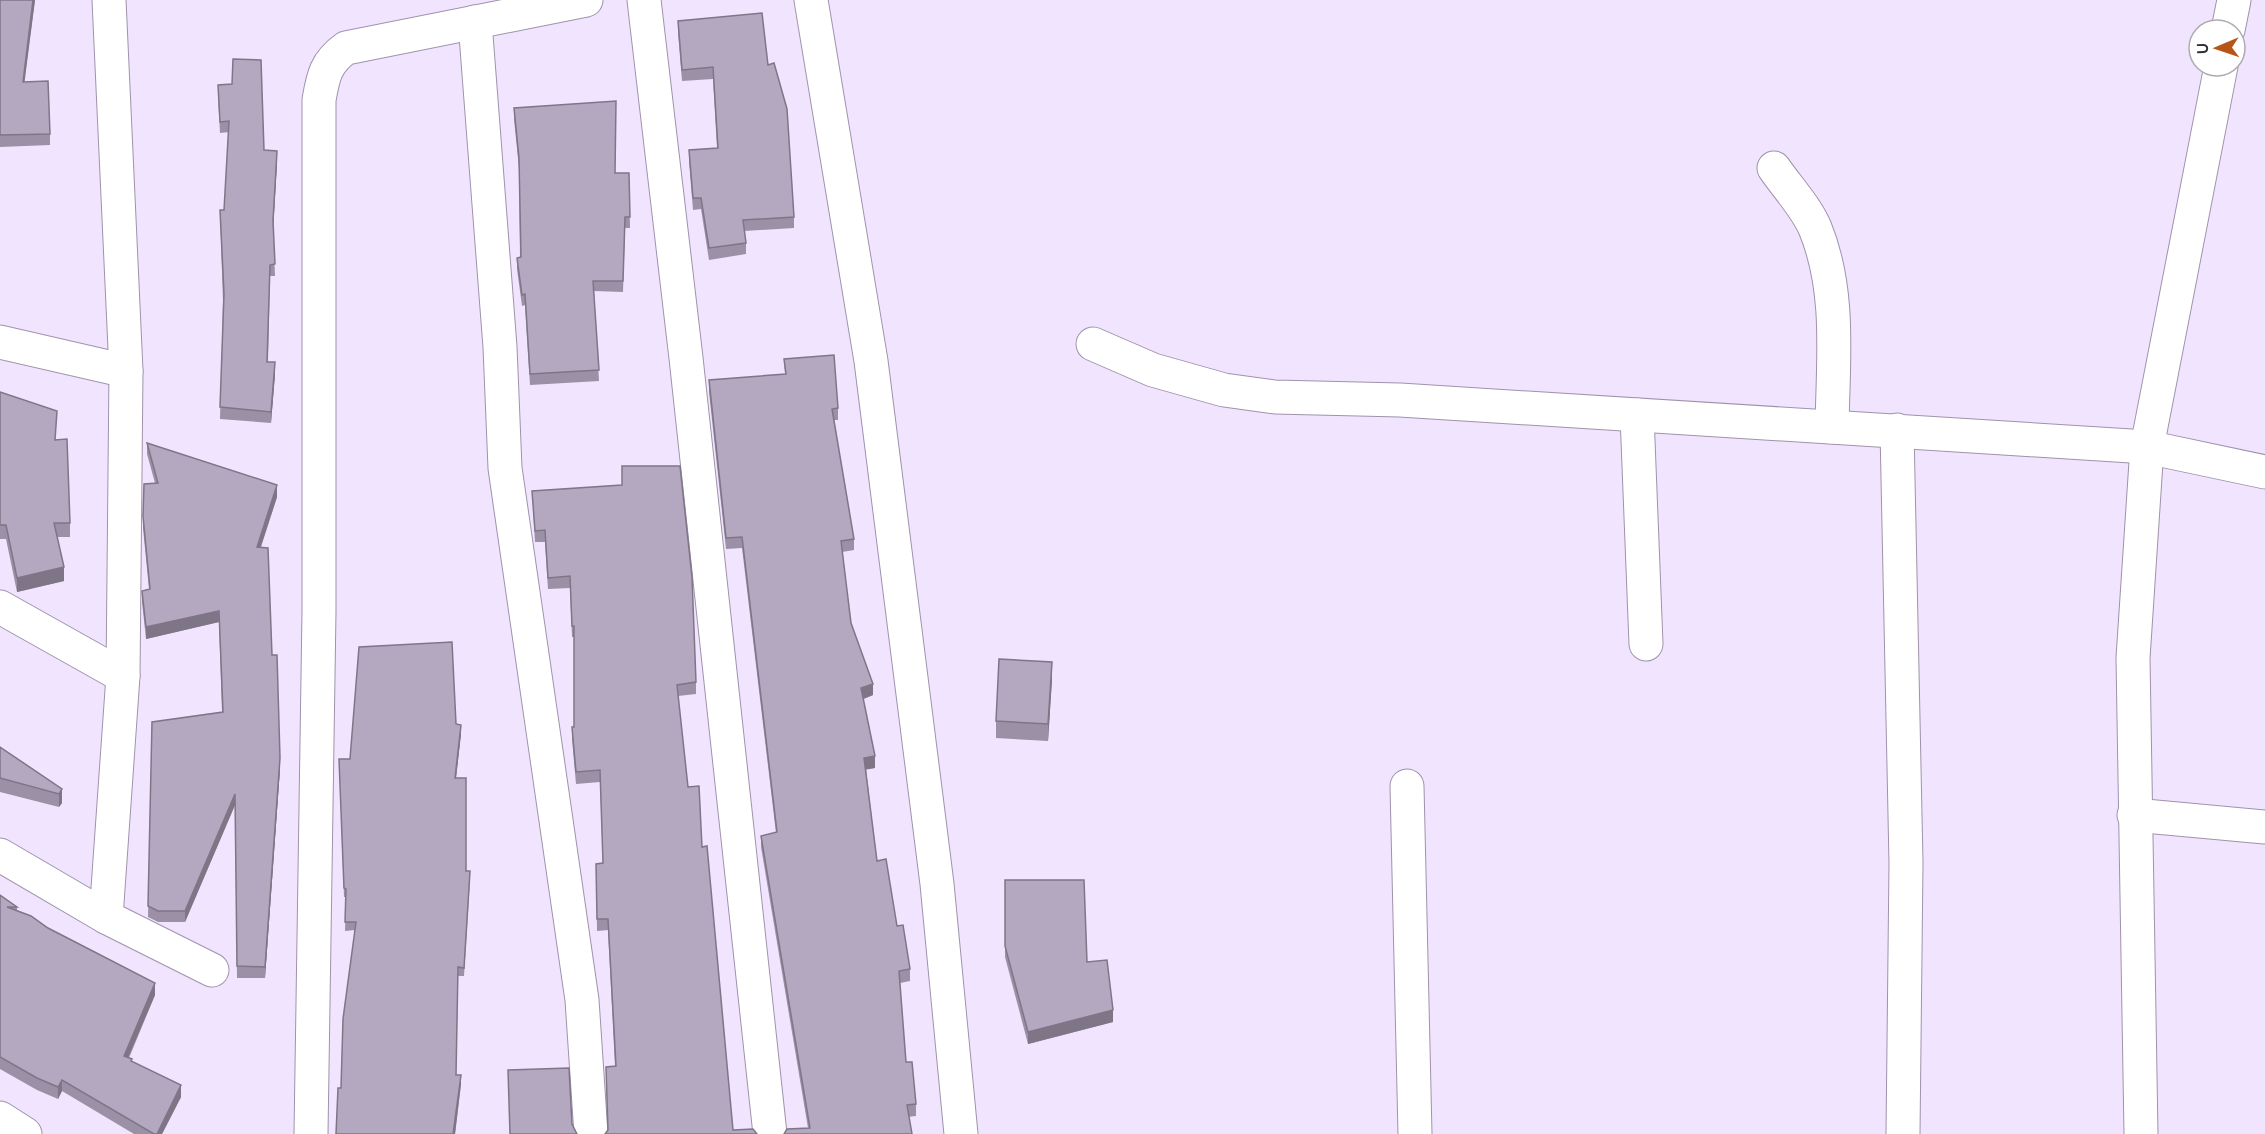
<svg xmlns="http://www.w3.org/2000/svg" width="2265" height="1134" viewBox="0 0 2265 1134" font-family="Quicksand,sans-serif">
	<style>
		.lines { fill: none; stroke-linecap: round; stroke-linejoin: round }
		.minor-casing { stroke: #9f93ab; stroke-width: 35 }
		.tertiary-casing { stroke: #9f93ab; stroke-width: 35 }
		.minor { stroke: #fff; stroke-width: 33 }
		.tertiary { stroke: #fff; stroke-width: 33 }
		.wall { fill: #9b90a6 }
		.shaded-wall { fill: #7e7687 }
		.building { fill: #b4a8c1; stroke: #7e7687; stroke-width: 1.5 }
	</style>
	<rect width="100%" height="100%" fill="#f1e4fe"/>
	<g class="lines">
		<g class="minor-casing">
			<g id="minor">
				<path d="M644,0L686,358L770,1134"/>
				<path d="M811,0L871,361L937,884L961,1134"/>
				<path d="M475,22L500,347L505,468L582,1000L591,1134"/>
				<path d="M1774,168C1787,187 1806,207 1815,228C1841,291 1833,361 1832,427"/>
				<path d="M0,342L126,371"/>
				<path d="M1093,344L1153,370L1224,390L1275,397L1400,400L2147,447L2265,472"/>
				<path d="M1637,415L1646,644"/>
				<path d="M1897,430L1906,863L1903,1134"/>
				<path d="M0,607L123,676"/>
				<path d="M1407,786L1415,1134"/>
				<path d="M2134,815L2265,827"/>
				<path d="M0,855L106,917L212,970"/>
				<path d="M106,917L123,676L126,371L109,0"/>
				<path d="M0,1118L25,1134"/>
				<path d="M311,1134L319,611V100C323,76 326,62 346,48L586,0"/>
			</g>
		</g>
		<g class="tertiary-casing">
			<g id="tertiary">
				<path d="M2228,30L2234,0"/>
				<path d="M2141,1134L2133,658L2147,447L2221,66"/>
			</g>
		</g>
		<use href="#minor" class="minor"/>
		<use href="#tertiary" class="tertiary"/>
	</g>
	<g class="wall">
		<path d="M0,0H35L24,82L50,134V145L0,147Z"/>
		<path d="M678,21L768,65L794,217V228L744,231L746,243V254L709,260L701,209L693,210L689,161V150L717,148L713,79L682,81L678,32Z"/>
		<path d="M218,96L264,150L277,162L273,228L275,276H270L268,362L275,374L271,423L220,419L223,301L220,210H224L229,132L220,133Z"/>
		<path d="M514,108L615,173H629L630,228H625L623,292L594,291L599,381L530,385L525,305L522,306L517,269V258L520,257L519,169L514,119Z"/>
		<path d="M784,359L838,408V420H834L854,539V550L842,552L851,623L873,695L863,699L875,768L866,769L877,861L910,969V981L900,983L906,1062L916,1104V1116L808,1128L761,847V836L776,833L742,548L726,549L709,392V380L785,374Z"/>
		<path d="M0,392L56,440L70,523V537H57L64,581L17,592L6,539H0Z"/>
		<path d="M147,443L277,497L261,547L272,655L280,769L265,978H237L235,805L185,922H158L148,917L152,722L222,712L219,622L146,639L142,602V591L149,589L143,528L144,484L155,483L147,454Z"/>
		<path d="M532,491L696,682V694L678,696L608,1130L615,1066L608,930L597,931L596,864H603L600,782L576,784L572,739V727H574V637H572L570,588L548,589L545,542H535Z"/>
		<path d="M1052,679L1048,741L996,738V721Z"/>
		<path d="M456,724L461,734L456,778L466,871L470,880L464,976H458L456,1075L461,1084L455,1134H336L341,1088L355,930L345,931L346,897H344L339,759H350Z"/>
		<path d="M0,747L62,789V803L59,807L0,792Z"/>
		<path d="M1005,880L1087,962L1113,1022L1028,1044L1005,957Z"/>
		<path d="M0,895L17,907V911L48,928L155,995L129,1058L132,1062L181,1097L162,1134H134L62,1091L58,1099L37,1090L0,1069Z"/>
	</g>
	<g class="shaded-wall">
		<path d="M33,0H35L23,94V82Z"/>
		<path d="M277,151V162L273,232V221Z"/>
		<path d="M275,362V374L271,423V412Z"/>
		<path d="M277,485V497L257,558V547Z"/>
		<path d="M64,567V581L17,592V578Z"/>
		<path d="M219,611V622L146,639V627Z"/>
		<path d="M1052,662V679L1048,741V724Z"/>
		<path d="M873,684V695L861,700V688Z"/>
		<path d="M461,725V734L455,787V778Z"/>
		<path d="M875,756V768L864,770V758Z"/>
		<path d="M280,758V769L265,978V967Z"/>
		<path d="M62,789V803L59,807V794Z"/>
		<path d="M235,794V805L185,922V911Z"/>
		<path d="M155,983V995L124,1067V1056Z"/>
		<path d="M1113,1010V1022L1028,1044V1032Z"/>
		<path d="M461,1075V1084L455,1134H453Z"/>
		<path d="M62,1080V1091L58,1099V1087Z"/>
		<path d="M181,1085V1097L162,1134H157Z"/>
	</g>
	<g class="building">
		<path d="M0,0H33L23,82L48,81L50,134L0,135Z"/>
		<path d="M762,13L768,65L774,63L787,109L794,217L743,220L746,243L709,248L701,198H693L689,150L718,148L713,67L682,70L678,21Z"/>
		<path d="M233,59L261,60L264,150L277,151L273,221L275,264L270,265L267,362H275L271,412L220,407L224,294L220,210H224L229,121L220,122L218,85L232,84Z"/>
		<path d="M616,101L615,173H629L630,217H625L623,281H593L599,370L530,374L525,294L522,295L517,258L521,257L519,158L514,108Z"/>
		<path d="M834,355L838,408L832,409L854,539L841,541L851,623L873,684L861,688L875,756L864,758L877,861L886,859L897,926L903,925L910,969L899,971L906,1062H912L916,1104L907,1105L912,1134H784L787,1129L810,1128L761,836L777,832L742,537L726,538L709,380L786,374L784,359Z"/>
		<path d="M0,392L57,411L55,440L67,439L70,523H54L64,567L17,578L6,525H0Z"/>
		<path d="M147,443L277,485L257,547L268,548L272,655H277L280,758L265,967L237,966L235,794L185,911H158L148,906L152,722L223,712L219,611L146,627L142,591L150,589L143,516L144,484L158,483Z"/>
		<path d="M622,466H680L692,577L696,682L677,685L688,787L699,786L702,847L707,846L733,1130L753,1129L757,1134H605L608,1130L606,1067L616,1066L608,919H597L596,864L603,863L600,770L576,772L572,727H574V626H572L570,576L548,578L545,530L535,531L532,491L622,485Z"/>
		<path d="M452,642L456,724L461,725L455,778H466V871H470L464,968L458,967L456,1075H461L453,1134H336L338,1088H341L343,1019L356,922H345L346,889L344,888L339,759H350L359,647Z"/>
		<path d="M999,659L1052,662L1048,724L996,721Z"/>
		<path d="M0,747L62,789L59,794L0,778Z"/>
		<path d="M1005,880H1084L1087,962L1107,960L1113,1010L1028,1032L1005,946Z"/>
		<path d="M0,895L17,907H7L31,916L48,928L155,983L124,1056L132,1059L131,1061L181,1085L157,1134H154L62,1080L58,1087L37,1078L0,1057Z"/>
		<path d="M569,1068L572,1124L577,1134H510L508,1070Z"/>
	</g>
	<g transform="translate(2217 48) rotate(268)"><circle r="28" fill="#ffffff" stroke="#adabaf" stroke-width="1.5"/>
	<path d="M0-4.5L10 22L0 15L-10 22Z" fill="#b75518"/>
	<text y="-9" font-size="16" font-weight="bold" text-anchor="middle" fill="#322d37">U</text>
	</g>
</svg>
